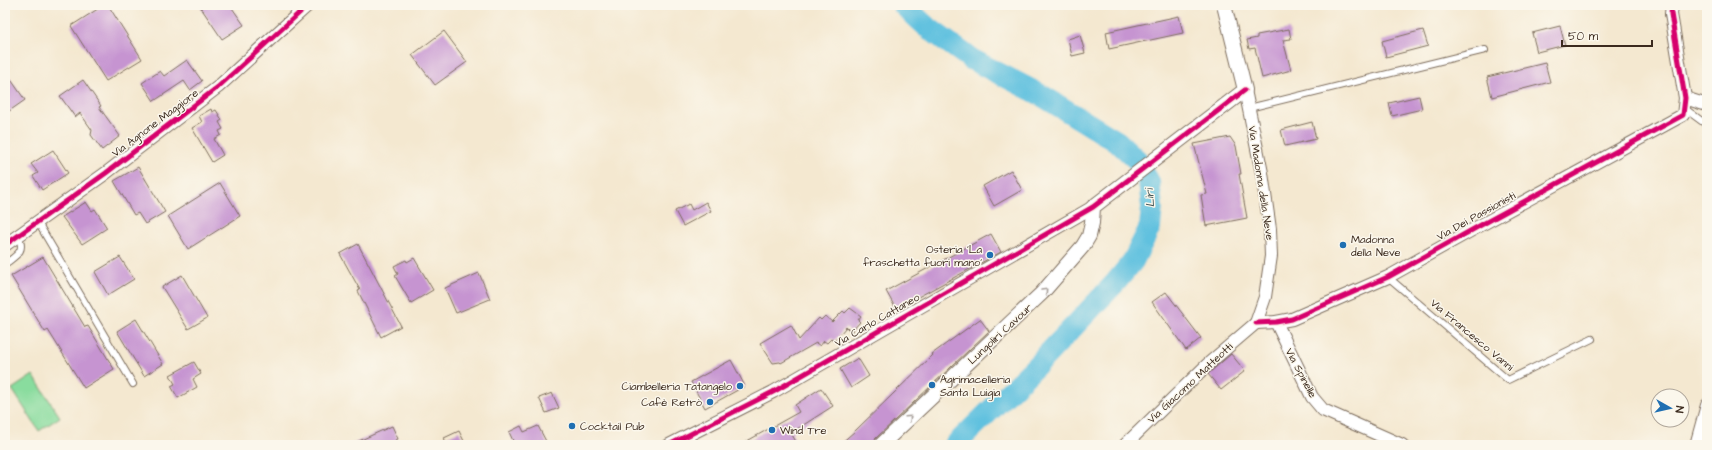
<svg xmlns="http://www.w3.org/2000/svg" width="1712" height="450" viewBox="0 0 1712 450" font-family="'Architects Daughter',sans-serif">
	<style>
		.green { fill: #89dc9e; stroke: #62835e }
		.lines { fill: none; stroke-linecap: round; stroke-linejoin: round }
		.river { stroke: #61c1df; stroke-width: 22 }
		.building { fill: #c694d1 }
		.service-casing { stroke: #7c6c5c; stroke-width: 8 }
		.minor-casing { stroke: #7c6c5c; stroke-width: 14 }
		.tertiary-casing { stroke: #7c6c5c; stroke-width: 16 }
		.service { stroke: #fff; stroke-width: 6 }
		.minor { stroke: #fff; stroke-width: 12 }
		.tertiary { stroke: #fff; stroke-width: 14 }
		.cycleway-casing { stroke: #fbf7ec; stroke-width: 8 }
		.cycleway { stroke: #d6006c; stroke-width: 5 }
		.oneway { stroke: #a79f9a }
		.poi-dot { fill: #1f6fb2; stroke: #fbf7ec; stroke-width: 1.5 }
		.labels { text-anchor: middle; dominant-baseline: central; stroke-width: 3; stroke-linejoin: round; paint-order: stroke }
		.street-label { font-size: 11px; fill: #3b2a1e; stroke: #fbf7ec }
		.poi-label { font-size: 11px; fill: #3b2a1e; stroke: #fbf7ec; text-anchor: start }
		.water-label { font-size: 12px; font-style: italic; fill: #465758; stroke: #fbf7ec }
	</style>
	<rect width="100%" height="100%" fill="#fbf7ec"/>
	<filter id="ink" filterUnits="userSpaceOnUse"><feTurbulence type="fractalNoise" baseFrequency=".025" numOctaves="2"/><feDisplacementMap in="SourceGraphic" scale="8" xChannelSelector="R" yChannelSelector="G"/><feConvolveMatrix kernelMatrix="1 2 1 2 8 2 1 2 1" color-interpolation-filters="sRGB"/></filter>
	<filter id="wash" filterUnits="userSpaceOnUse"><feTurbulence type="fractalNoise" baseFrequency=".012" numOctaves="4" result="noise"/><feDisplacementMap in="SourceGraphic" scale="16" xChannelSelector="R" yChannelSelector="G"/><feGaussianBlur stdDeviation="0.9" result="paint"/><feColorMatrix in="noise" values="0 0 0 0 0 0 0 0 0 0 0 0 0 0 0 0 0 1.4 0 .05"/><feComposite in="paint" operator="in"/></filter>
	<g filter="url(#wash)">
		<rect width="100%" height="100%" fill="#f4e8d0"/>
		<path class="green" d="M33,375L60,417L39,431L12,389Z"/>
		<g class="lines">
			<path class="river" d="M903,5L927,27L971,59L1041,95L1118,142L1137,160L1149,182L1152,207L1150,227L1133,261L1116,282L1041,361L955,445"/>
		</g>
		<g id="blocks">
			<g class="building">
				<path d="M104,5H108L142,59L106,81L71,26Z"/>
				<path d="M199,5H230L244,25L222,39Z"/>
				<path d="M1179,16L1183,33L1109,49L1106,32Z"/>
				<path d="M1560,26L1565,45L1537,52L1532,33Z"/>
				<path d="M1289,29L1291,39L1283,40L1291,70L1262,78L1255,48L1249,49L1247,40L1257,38V35Z"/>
				<path d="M1423,30L1428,46L1386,57L1382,41Z"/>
				<path d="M444,31L467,62L435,85L412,55Z"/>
				<path d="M1080,35L1085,53L1072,56L1068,39Z"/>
				<path d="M187,60L202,81L190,90L184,81L154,101L142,83L160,71L164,76Z"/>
				<path d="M1545,63L1550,82L1492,97L1487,77Z"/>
				<path d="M5,71L25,100L5,114Z"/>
				<path d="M83,80L101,106L99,107L120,136L102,150L91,135L92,130L80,113L75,117L60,96Z"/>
				<path d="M1419,96L1422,109L1392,116L1389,103Z"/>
				<path d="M211,109L212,112L216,110L222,120L219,122L223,129L219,131L221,135L214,139L223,155L212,162L192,128L202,122L199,116Z"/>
				<path d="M1312,122L1316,139L1285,146L1281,130Z"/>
				<path d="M1230,137L1236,146L1241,174H1239L1247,218L1206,226L1201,195L1207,194L1194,144Z"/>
				<path d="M53,150L68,173L42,190L33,176L38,173L31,164Z"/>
				<path d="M138,167L165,212L145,224L138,213L134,215L114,181Z"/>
				<path d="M1011,170L1022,190L994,206L983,186Z"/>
				<path d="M220,183L240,216L188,249L168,216Z"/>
				<path d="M86,202L92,211L95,209L107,228L82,244L62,217Z"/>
				<path d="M706,202L711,211L683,226L675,211L689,204L692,210Z"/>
				<path d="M991,234L1001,252L896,309L886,291Z"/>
				<path d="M358,244L401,326L381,337L358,291L360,290L340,254Z"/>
				<path d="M43,257L85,327L88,326L114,369L84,388L48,330L45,332L11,276Z"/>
				<path d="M120,257L134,279L108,295L95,272Z"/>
				<path d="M414,258L433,290L411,303L395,276L398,274L394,266L406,260L407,262Z"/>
				<path d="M479,273L490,299L456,313L445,288Z"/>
				<path d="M182,275L207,318L188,329L162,287Z"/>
				<path d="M1166,292L1201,338L1186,350L1152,302Z"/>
				<path d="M850,308L861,316L858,320L860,322L851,332L846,327L834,341L832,338L827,343L824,341L820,346L816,343L781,363L780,362L773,363L760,343L791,325L799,340L819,318L821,320L825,316L832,322L843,311L845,313Z"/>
				<path d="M136,319L163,364L144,376L117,331Z"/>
				<path d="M980,319L989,331L875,439L873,445H839L855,431L933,355L932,354Z"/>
				<path d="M1231,354L1245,371L1221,390L1208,374Z"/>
				<path d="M858,358L869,376L851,388L840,369Z"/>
				<path d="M731,360L745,386L705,408L691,382Z"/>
				<path d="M194,362L201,374L193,379L197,387L178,398L171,386L175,384L170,375Z"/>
				<path d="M821,388L833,406L791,433L798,445H740L799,412L795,405Z"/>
				<path d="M552,393L559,408L546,413L539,398Z"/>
				<path d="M392,426L398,439L395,440L397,445H350Z"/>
				<path d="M521,426L524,432L538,426L548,445H515L509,432Z"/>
				<path d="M459,431L466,445H447L444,438Z"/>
			</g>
		</g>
	</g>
	<g filter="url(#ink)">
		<use href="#blocks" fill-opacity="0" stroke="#7c6c5c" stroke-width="1"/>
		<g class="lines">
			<g class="service-casing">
				<g id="service">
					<path d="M1249,108L1485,50"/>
					<path d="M1684,108L1707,125"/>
					<path d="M37,221L133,384"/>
					<path d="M5,264C17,255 26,251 18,236"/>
					<path d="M1388,277L1508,380L1592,339"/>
				</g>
			</g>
			<g class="minor-casing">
				<g id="minor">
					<path d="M1245,90L1262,173L1270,229L1271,256L1265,297L1256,323"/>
					<path d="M1685,98L1707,105"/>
					<path d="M5,245L106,173L218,87L308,5"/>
					<path d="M1276,322L1312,397L1323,410L1402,445"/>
					<path d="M1256,323L1276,322L1292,319L1388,277L1481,225L1683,115L1685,98L1671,14L1672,5"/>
					<path d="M669,445L773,392L1093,207"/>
					<path d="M1125,445L1208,364L1256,323"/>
					<path d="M1696,445L1707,405"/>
				</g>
			</g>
			<g class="tertiary-casing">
				<path id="tertiary" d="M881,445L1042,293L1083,246L1089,236L1092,223L1093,207L1245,90L1224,5"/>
			</g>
			<use href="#service" class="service"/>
			<use href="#minor" class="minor"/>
			<use href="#tertiary" class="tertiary"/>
			<g class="cycleway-casing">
				<g id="cycleway">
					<path d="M5,245L106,173L218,87L308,5"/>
					<path d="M1256,323L1276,322L1292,319L1388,277L1481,225L1683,115L1685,98L1671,14L1672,5"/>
					<path d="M669,445L773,392L1093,207L1245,90"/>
				</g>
			</g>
			<use href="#cycleway" class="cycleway"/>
		</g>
		<defs><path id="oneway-chevron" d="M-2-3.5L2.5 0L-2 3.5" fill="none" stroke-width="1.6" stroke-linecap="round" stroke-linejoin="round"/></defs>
		<g class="oneway">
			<use href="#oneway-chevron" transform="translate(1045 291) rotate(-47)"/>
			<use href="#oneway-chevron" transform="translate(909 418) rotate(-43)"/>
		</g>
	</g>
	<g class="poi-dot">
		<circle cx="1343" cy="245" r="4"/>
		<circle cx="990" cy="255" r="4"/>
		<circle cx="932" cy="385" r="4"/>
		<circle cx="740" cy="386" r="4"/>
		<circle cx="710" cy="402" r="4"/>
		<circle cx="572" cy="426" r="4"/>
		<circle cx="772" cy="430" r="4"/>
	</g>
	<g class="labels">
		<g class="street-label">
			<text transform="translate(155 123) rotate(-37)">Via Agnone Maggiore</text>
			<text transform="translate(1261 183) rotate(81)">Via Madonna della Neve</text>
			<text transform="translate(1476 216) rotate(-29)">Via Dei Passionisti</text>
			<text transform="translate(877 320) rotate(-30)">Via Carlo Cattaneo</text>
			<text transform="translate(1000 334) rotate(-43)">Lungoliri Cavour</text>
			<text transform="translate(1472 335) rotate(40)">Via Francesco Vanni</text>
			<text transform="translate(1301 373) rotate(62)">Via Spinelle</text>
			<text transform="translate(1190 383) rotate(-43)">Via Giacomo Matteotti</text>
		</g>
		<g class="poi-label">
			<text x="1351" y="239">Madonna<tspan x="1351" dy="13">della Neve</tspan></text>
			<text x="982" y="249" text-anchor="end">Osteria 'La<tspan x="982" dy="13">fraschetta fuori mano'</tspan></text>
			<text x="940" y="379">Agrimacelleria<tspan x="940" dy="13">Santa Luigia</tspan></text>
			<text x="732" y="386" text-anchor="end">Ciambelleria Tatangelo</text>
			<text x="702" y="402" text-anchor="end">Cafè Retrò</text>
			<text x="580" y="426">Cocktail Pub</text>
			<text x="780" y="430">Wind Tre</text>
		</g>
		<g class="water-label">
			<text transform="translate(1150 198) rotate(-94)">Liri</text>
		</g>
	</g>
	<rect width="1712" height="450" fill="none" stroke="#fbf7ec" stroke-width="20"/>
	<g transform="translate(1670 408) rotate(98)"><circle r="19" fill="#fbf7ec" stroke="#aea59a"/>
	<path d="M0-3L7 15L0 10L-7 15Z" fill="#1f6fb2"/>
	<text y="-6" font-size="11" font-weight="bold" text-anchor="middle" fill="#3b2a1e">N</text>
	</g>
	<path d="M1562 40v6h90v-6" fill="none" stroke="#3b2a1e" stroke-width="2"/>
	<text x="1568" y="40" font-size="12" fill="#3b2a1e" stroke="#fbf7ec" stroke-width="3" paint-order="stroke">50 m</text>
</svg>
